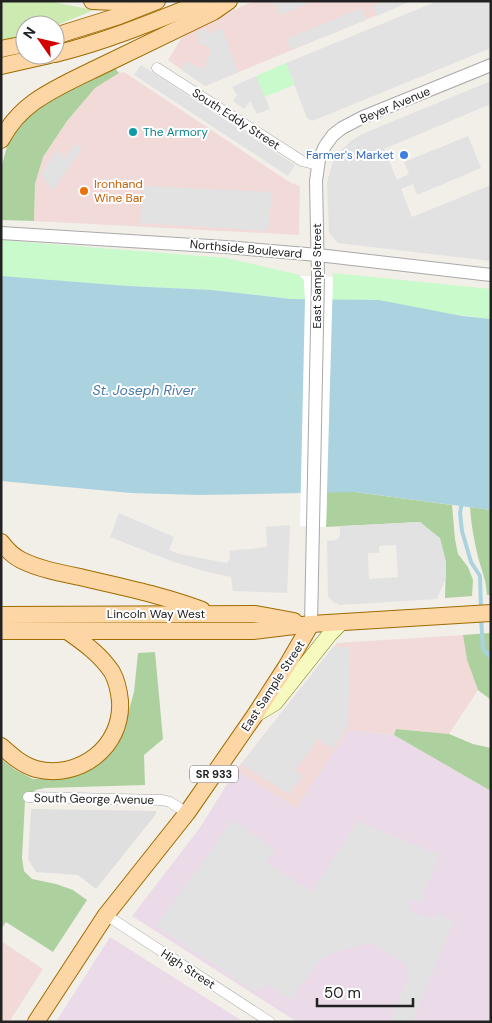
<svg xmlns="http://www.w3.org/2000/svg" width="492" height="1023" viewBox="0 0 492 1023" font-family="'DM Sans',sans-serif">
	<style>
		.residential { fill: #e0dfdf }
		.commercial { fill: #f2dad9 }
		.industrial { fill: #ebdbe8 }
		.grass { fill: #cdebb0 }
		.forest { fill: #add19e }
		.park { fill: #c8facc }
		.parking { fill: #e2e2e2; fill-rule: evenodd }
		.water { fill: #aad3df }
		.pier { fill: #fff }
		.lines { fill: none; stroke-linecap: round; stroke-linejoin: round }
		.stream { stroke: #aad3df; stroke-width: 4 }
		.minor-casing { stroke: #a9a9a9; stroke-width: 11 }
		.tertiary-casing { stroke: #a9a9a9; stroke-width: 14 }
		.secondary-casing { stroke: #707d05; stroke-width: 16 }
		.primary-casing { stroke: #a06b00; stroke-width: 18 }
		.minor { stroke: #fff; stroke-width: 10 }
		.tertiary { stroke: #fff; stroke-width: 12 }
		.secondary { stroke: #f7fabf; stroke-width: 15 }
		.primary { stroke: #fcd6a4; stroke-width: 16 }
		.culture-dot { fill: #0f9aa8; stroke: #fff; stroke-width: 2 }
		.shop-dot { fill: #3f7fe0; stroke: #fff; stroke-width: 2 }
		.food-dot { fill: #e8710a; stroke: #fff; stroke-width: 2 }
		.labels { text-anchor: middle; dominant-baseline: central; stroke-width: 4; stroke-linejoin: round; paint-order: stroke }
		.shield { fill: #fff; stroke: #646464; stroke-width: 1 }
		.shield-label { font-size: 11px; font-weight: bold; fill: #222 }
		.street-label { font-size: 12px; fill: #222; stroke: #fff }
		.culture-label { font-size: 12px; fill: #0d838f; stroke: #fff; text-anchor: start }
		.shop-label { font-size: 12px; fill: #366cbe; stroke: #fff; text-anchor: end }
		.food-label { font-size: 12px; fill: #c56008; stroke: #fff; text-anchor: start }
		.water-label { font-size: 14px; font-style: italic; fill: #4a7aab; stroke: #fff }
	</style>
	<rect width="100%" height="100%" fill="#f2efe9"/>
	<path class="residential" d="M31,809L156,811V814L96,889L78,875L36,872L28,859Z"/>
	<g class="commercial">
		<path d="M255,1H411L205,86L168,60L182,37L242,6Z"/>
		<path d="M124,72L291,183L300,186L299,235L34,221L35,184L43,157L67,121L95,88L119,73Z"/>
		<path d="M463,635L467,660L478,690L449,734L396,729L394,735L349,730L296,808L236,770L337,643Z"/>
		<path d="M1,941L43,969L9,1022H1Z"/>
	</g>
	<g class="industrial">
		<path d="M349,730L394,735L491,791V1022H297L132,916L199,829L236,770L296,808Z"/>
		<path d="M110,937L244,1022H56Z"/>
	</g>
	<path class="grass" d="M1,1H52L58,3L94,10L55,26L25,25V36L1,42Z"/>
	<g class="forest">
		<path d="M114,67L119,73L95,88L67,121L43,157L35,184L34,221L1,220V169L6,150L13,131L42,104Z"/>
		<path d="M327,492H355L452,505L455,539L458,554L468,567L473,580L472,596L445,598L446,561L420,522L326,527Z"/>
		<path d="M470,507L491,510V595H487C486,579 482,572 478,557C474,540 471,524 470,507Z"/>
		<path d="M491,633V700L478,690L467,660L463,635Z"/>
		<path d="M155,652L163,739L144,755L145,785L45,788L36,790L26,796L25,801L22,858L24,871L32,879L56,884L73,890L87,900L53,952L6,922L1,929V759L14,769L33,779H57L70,776L126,721L134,692L138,653Z"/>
		<path d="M396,729L449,734L473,744L491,748V791L394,735Z"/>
	</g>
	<g class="park">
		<path d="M286,63L294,85L265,97L256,76Z"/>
		<path d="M1,240L226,258L296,274L300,276L304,280L305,299H291L212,290L128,286L3,277L1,276Z"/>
		<path d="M333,273L491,289V319L332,299Z"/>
	</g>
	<g class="parking">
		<path d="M274,1H314L280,15Z"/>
		<path d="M384,1H411L377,16L373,6Z"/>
		<path d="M438,1H491V48L312,121L307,118L286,63Z"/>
		<path d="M362,8L366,20L291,50L286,39Z"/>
		<path d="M206,28L209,34L222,28L238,72L205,86L182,70L185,61L204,69L211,48L198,43L199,39L196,33Z"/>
		<path d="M141,65L295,165L288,176L134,75Z"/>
		<path d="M256,76L270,109L257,114L250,101L244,109L233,101L237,95L232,87Z"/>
		<path d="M491,81V104L384,149L397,180L409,174L404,162L468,136L481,168L417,195L413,184L401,189L412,217L491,185V261L338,243L329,233L327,182L333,162L340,151L351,141L362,134Z"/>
		<path d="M75,144L82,148L53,191L41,174L57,150L65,158Z"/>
		<path d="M144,186L272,192L268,231L140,223Z"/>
		<path d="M119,513L174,537L169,550L179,554L227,563L230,559L229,551L267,547L266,527L290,525L287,593L233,591L231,577L207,572L171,561L110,537Z"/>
		<path d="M420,522L440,538L446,561V577L437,599L340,605L333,602L328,596L327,541L337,540L340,535V526ZM396,545L398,577L369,579L368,553H379V546Z"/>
		<path d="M333,647H350L348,726L332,749L318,739L295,770L303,776L289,794L241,764Z"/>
		<path d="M233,820L275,850L266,863L312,892L357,821L439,855L420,903L413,900L410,902L409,905L410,911L414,914L435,918L437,914L454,920L412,1022H390L407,980L406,964L371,943H365L325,956L314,967L291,1000L267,984L254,991L156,926Z"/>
	</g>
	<path class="water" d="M1,276L128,286L212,290L291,299L379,300L462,316L491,319V510L355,492L199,495L131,493L1,481Z"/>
	<path class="pier" d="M300,276L333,277L326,527L300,526L305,299L304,280Z"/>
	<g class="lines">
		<g class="stream">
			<path d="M462,502L460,513L462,531L471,562L480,576L481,608"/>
			<path d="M481,618L483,649L491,658"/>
		</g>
		<g class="minor-casing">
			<g id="minor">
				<path d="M157,68L302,161L318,165"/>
				<path d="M28,797L162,800L170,802L187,813"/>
				<path d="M106,915L270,1022"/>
			</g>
		</g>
		<g class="tertiary-casing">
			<g id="tertiary">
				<path d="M1,233L226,247L318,255L491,275"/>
				<path d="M311,624L318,277L316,181L319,160L325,146L333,135L342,128L363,117L491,65"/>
			</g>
		</g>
		<g class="secondary-casing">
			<path id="secondary" d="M255,715L275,703L330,634L342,622"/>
		</g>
		<g class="primary-casing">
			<g id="primary">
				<path d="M92,1L115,2L124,1"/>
				<path d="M55,36L119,16L157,1"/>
				<path d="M1,49L25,44"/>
				<path d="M55,54C107,41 155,21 205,1"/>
				<path d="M1,66L50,55"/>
				<path d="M1,140C9,125 20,112 34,102C52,89 74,79 95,69C134,50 173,31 213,12L229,1"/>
				<path d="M1,542C7,550 13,556 21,560C39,569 60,573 80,577C121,587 163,595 202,610"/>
				<path d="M1,615L256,614L294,621"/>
				<path d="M1,631H253L311,624L491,613"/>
				<path d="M1,746C11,755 22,765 36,769C79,780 123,747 120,701C119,691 117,681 112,672C100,654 84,643 67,631"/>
				<path d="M36,1022L106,915L187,813L255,715L286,667L311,624"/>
			</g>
		</g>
		<use href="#minor" class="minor"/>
		<use href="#tertiary" class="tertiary"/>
		<use href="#secondary" class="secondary"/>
		<use href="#primary" class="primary"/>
	</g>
	<circle class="culture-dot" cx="133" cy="132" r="5"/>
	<circle class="shop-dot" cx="404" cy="155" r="5"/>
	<circle class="food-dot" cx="84" cy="191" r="5"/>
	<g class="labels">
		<rect class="shield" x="190" y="765.5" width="48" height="17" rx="4"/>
		<g class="shield-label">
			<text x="214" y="774">SR 933</text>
		</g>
		<g class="street-label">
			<text transform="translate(395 105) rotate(-23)">Beyer Avenue</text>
			<text transform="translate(236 119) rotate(33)">South Eddy Street</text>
			<text transform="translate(246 249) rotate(5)">Northside Boulevard</text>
			<text transform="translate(317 276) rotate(-90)">East Sample Street</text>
			<text x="156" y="614">Lincoln Way West</text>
			<text transform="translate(273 686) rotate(-57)">East Sample Street</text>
			<text transform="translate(94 799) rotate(1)">South George Avenue</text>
			<text transform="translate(188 969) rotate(33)">High Street</text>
		</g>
		<g class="culture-label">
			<text x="143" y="132">The Armory</text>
		</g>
		<g class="shop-label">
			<text x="394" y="155">Farmer's Market</text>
		</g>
		<g class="food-label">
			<text x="94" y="184">Ironhand<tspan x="94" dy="14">Wine Bar</tspan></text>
		</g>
		<g class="water-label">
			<text x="144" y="390">St. Joseph River</text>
		</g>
	</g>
	<rect width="492" height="1023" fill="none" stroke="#222222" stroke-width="5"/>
	<g transform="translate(40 40) rotate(304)"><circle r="24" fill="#ffffff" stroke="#a7a7a7"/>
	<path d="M0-4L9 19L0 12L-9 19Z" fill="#d40000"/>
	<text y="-8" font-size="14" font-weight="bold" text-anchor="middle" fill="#222222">N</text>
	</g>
	<path d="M317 998v8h96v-8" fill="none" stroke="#222222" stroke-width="2.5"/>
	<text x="324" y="998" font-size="15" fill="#222222" stroke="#ffffff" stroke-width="4" paint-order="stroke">50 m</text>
</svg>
